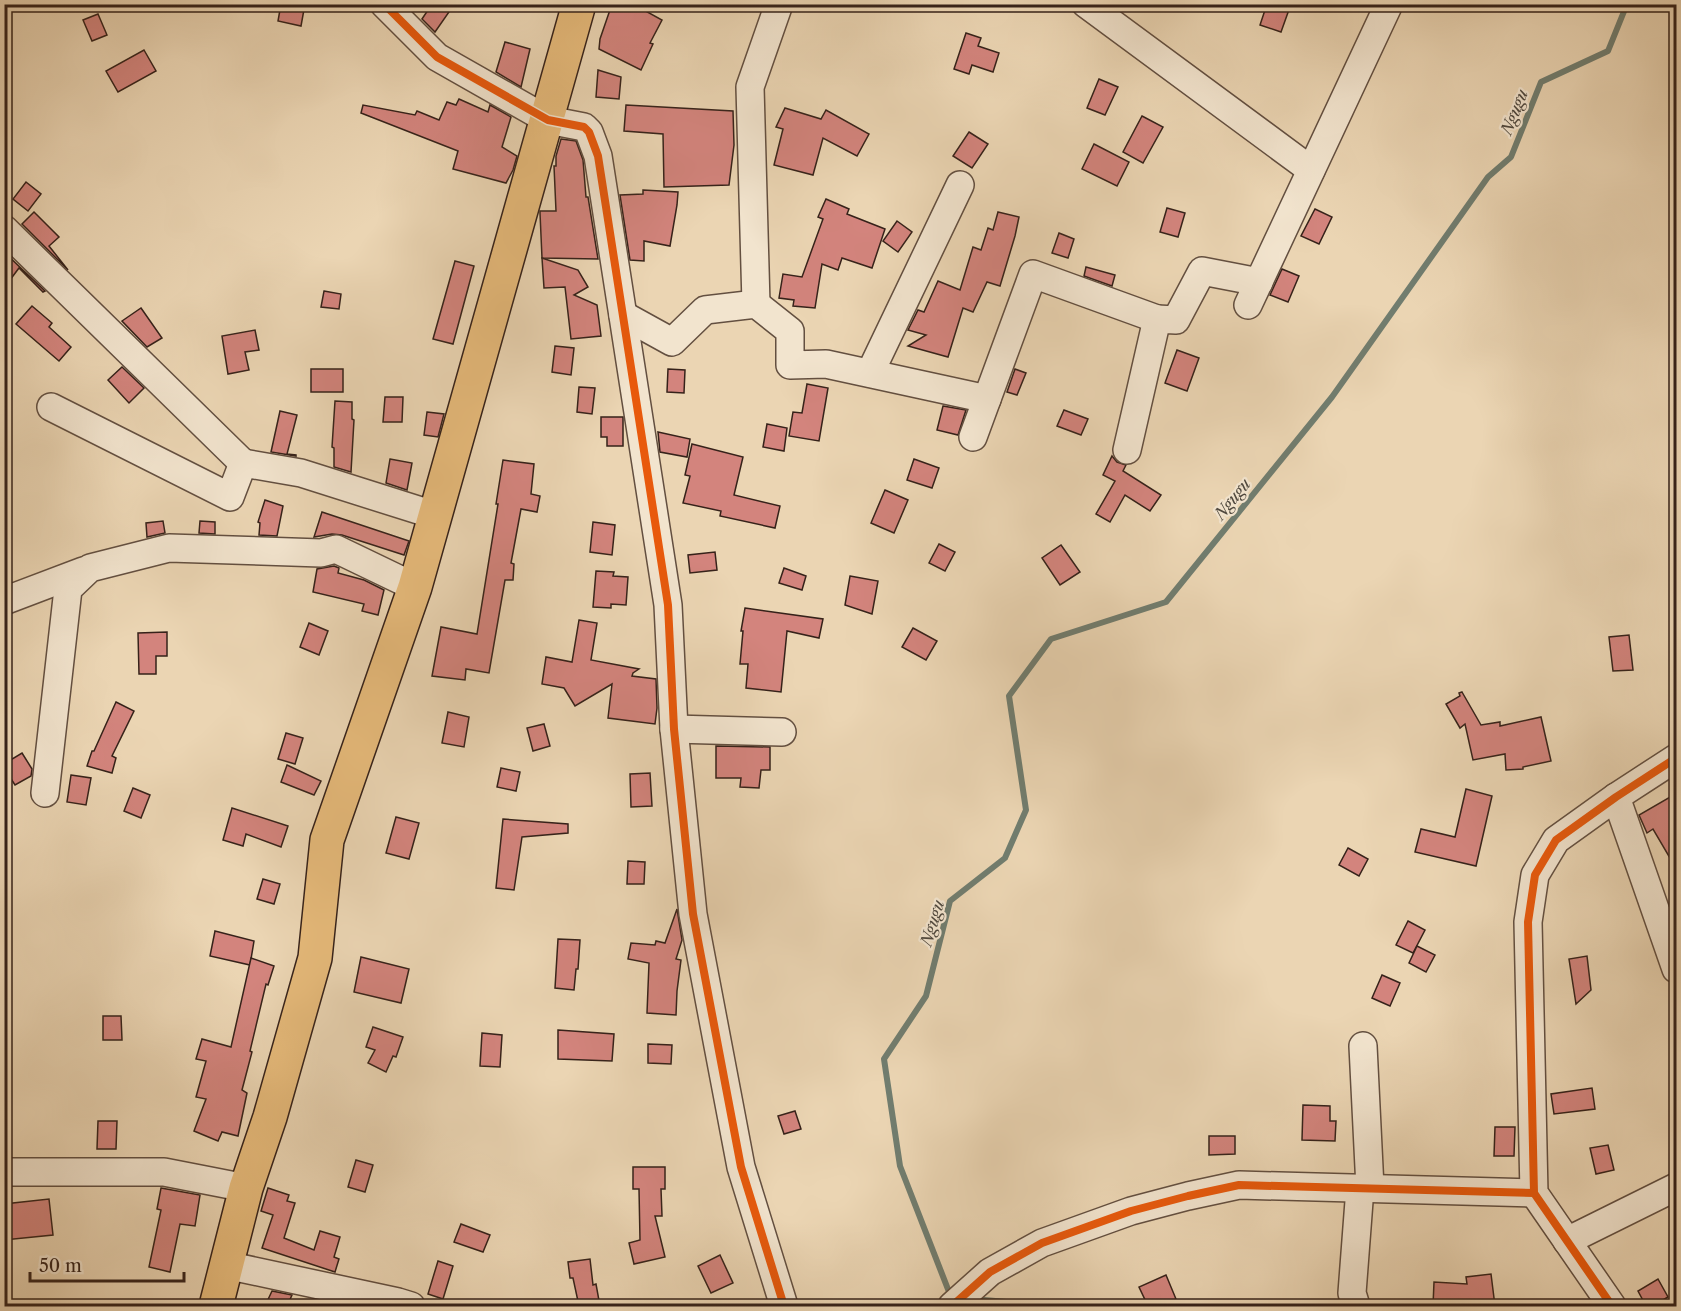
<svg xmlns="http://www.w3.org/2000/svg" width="1681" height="1311" viewBox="0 0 1681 1311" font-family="'Libre Caslon Text',serif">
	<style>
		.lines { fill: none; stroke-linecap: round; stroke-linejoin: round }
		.stream { stroke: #717d6f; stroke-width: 6 }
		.building { fill: #d3847d; stroke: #36221a; stroke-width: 1.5 }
		.minor-casing { stroke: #634f40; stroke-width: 30 }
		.major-casing { stroke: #36221a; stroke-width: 36 }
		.minor { stroke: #f2e4ce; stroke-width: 27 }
		.major { stroke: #e6ba7a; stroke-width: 33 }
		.cycleway-casing { stroke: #f2e4ce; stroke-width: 11 }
		.cycleway { stroke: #e8590c; stroke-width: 8 }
		.labels { text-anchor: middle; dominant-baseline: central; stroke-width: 4.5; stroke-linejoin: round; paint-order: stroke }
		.water-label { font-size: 16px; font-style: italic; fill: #4f483e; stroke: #f2e4ce }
	</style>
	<rect width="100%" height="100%" fill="#ebd5b3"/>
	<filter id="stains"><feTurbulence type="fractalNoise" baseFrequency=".00333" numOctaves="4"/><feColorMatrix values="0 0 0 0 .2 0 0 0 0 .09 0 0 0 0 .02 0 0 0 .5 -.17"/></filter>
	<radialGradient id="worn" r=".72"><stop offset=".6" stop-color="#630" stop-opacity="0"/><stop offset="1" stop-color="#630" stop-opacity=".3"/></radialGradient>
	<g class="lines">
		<g class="stream">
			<path d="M951,1297L900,1166L884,1059L926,996L950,901L1005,858L1026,810L1009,696L1051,639L1166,602L1332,397L1488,177L1511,157L1541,82L1608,51L1627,4"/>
			<path d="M973,1299L1050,1306"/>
		</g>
	</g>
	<g class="building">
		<path d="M281,4H305L301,26L278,21Z"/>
		<path d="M432,4H439L449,12L435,32L422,19Z"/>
		<path d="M612,4H633L662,20L650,43L653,44L641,70L599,49L600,39Z"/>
		<path d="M1267,4H1291L1281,32L1260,25Z"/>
		<path d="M98,14L107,35L92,41L83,20Z"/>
		<path d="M966,33L981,38L978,46L999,53L993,72L972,65L969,74L954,69Z"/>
		<path d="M505,42L530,49L521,87L496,72Z"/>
		<path d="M144,50L156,71L118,92L106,71Z"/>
		<path d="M598,70L621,77L619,99L596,97Z"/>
		<path d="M1099,79L1118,87L1105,115L1087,108Z"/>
		<path d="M459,99L488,112L490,105L511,117L502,147L517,156L513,170L506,183L453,169L458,151L361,113L363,105L415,115L417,111L439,120L447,102L456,105Z"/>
		<path d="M626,105L733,111L734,145L729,185L664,187L663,134L624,131Z"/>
		<path d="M785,108L821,119L826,110L869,134L857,156L823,138L813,175L774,165L783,129L776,127Z"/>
		<path d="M1142,116L1163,127L1143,163L1123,152Z"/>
		<path d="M969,132L988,144L972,168L953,156Z"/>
		<path d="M561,139L576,141L583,160L586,197H588L598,259L542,258L540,213V211H556L554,166H556V156Z"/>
		<path d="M1094,144L1129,162L1117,186L1082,169Z"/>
		<path d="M26,182L41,194L28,211L13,199Z"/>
		<path d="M643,190L678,192L677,205L670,246L644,241V261L630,260L620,195L643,194Z"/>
		<path d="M826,199L849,209L847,214L885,229L872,268L842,258L838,270L822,264L815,308L793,306L794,300L779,298L783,274L802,277L823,219L818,217Z"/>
		<path d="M1167,208L1185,213L1178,237L1160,232Z"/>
		<path d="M1315,209L1332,217L1319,244L1301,236Z"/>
		<path d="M34,212L59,237L49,246L68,270L22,224Z"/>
		<path d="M998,212L1019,217L1015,236L1000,286L987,282L973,312L963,308L948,357L908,346L926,335L908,330L918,310L924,312L938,281L960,290L973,247L981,250L988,228L993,230Z"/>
		<path d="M897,221L912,232L898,252L883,241Z"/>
		<path d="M1059,233L1074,239L1068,258L1052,253Z"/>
		<path d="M4,252L45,291L43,292L19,268L4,288Z"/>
		<path d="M542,258L578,270L588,287L574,295L597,305L601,336L571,339L565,287L544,288Z"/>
		<path d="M455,261L474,266L453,344L433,339Z"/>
		<path d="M1086,267L1115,275L1112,286L1084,276Z"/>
		<path d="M1282,269L1299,276L1288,302L1270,295Z"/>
		<path d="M324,291L341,294L339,309L321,307Z"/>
		<path d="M32,306L52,323L49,327L71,347L59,361L16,324Z"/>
		<path d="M141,308L162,338L147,347L122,321Z"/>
		<path d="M255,330L259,350L245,352L249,370L228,374L222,336Z"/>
		<path d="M555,346L574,348L571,375L552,372Z"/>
		<path d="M1177,350L1199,358L1187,391L1165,383Z"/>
		<path d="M122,367L144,388L129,403L108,380Z"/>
		<rect x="311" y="369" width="32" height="23"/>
		<path d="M668,369L685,370L684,393L667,392Z"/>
		<path d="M1015,369L1026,373L1017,395L1007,392Z"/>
		<path d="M807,384L828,388L819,441L789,436L793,412L802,413Z"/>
		<path d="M579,387L595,388L592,414L577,412Z"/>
		<path d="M385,397H403L402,422H383Z"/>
		<path d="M335,401L352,402V419L354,420L351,472L334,467V448L332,447Z"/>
		<path d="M943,406L966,410L958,435L937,430Z"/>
		<path d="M1064,410L1088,419L1081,435L1057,426Z"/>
		<path d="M280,411L297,415L287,454L296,455V456L271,452Z"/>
		<path d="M427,412L444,414L438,437L424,435Z"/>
		<path d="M601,417H623V446H607V437H601Z"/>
		<path d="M767,424L787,428L784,451L763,447Z"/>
		<path d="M658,432L690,439L687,457L660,452Z"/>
		<path d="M692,444L743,457L734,495L780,506L775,528L720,516L721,511L683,503L690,476L685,475Z"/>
		<path d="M1112,456L1117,462L1126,465L1123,471L1161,495L1150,511L1125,495L1110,522L1096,514L1115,481L1103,475Z"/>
		<path d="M390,459L412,463L407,490L386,483Z"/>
		<path d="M914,459L939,468L932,488L907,480Z"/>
		<path d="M503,460L534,464L531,494L540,496L537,512L521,509L511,563L514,564L513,580H505L489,673L466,669L465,680L432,676L441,627L477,634L498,504H496Z"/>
		<path d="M885,490L908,500L894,533L871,523Z"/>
		<path d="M265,500L283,506L277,536L259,535L260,523L258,522Z"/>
		<path d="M322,512L409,541L404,555L342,535L332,534L314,537Z"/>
		<path d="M163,521L165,533L147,537L146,523Z"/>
		<path d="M200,521L215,522V534L199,533Z"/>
		<path d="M593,522L615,525L612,555L590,552Z"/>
		<path d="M939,544L955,552L945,571L929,563Z"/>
		<path d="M1061,545L1080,572L1060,585L1042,558Z"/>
		<path d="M715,552L717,570L690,573L688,555Z"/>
		<path d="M334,566L339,568L338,573L364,580L384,590L378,615L362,611L364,604L313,592L317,569Z"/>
		<path d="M784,568L806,576L802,590L779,583Z"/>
		<path d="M596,571L614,572L613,576L628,577L626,605L611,604V608L593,607Z"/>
		<path d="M850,576L878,581L872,614L845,605Z"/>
		<path d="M745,608L823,619L819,638L787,631L781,692L746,688L748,664H740L743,631H741Z"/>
		<path d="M579,620L597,623L591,660L639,669L633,673L632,676L656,679L657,708L655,724L608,718L612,684L575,706L564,688L542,684L546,657L572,662Z"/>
		<path d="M309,623L328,631L319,655L300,647Z"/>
		<path d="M913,628L937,641L926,660L902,647Z"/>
		<path d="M167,632V656H156V674H139L138,633Z"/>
		<path d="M1629,635L1633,670L1613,671L1609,637Z"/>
		<path d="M1462,692L1481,725L1500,722V726L1541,717L1551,761L1523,767V769L1506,770L1505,754L1473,760L1465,724L1460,728L1446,704L1460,696L1459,693Z"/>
		<path d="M116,702L134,711L112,756L116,758L112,773L87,766L92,751H94Z"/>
		<path d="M448,712L469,717L464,747L442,743Z"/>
		<path d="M544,724L550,746L533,751L527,728Z"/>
		<path d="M286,733L303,738L295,764L278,759Z"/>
		<path d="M716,746L770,747V770H761L759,788L740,787L741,778H716Z"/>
		<path d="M22,753L32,769L31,776L15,785L4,768V764Z"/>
		<path d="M287,765L321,781L314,795L281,782Z"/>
		<path d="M501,768L520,772L516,791L497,787Z"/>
		<path d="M650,773L652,806L631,807L630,774Z"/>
		<path d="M71,775L91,778L86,805L67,802Z"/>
		<path d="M133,788L150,795L141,818L124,811Z"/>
		<path d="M1466,789L1492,796L1476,866L1415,852L1421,829L1455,837Z"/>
		<path d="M1677,793V870L1653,829L1647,833L1639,815Z"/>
		<path d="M232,808L288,826L281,847L246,834L243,846L223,840Z"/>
		<path d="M396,817L419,823L409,859L386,853Z"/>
		<path d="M503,819L568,824V833L522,837L514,890L496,888Z"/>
		<path d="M1348,848L1368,859L1359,876L1339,865Z"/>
		<path d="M628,861L645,862L644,884H627Z"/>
		<path d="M263,879L280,884L274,904L257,899Z"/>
		<path d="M677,909L682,940L676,959L681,960L677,991L676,1015L647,1013L649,963L628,959L631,943L655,945L656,941L665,943Z"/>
		<path d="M1408,921L1425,930L1413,953L1396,945Z"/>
		<path d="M215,931L254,941L250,965L210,956Z"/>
		<path d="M558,939L580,940L578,969H576L574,990L555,988Z"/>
		<path d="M1417,946L1435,955L1426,972L1409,963Z"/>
		<path d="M1587,956L1591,990L1576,1004L1569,959Z"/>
		<path d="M361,957L409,969L401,1003L354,992Z"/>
		<path d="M251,958L274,966L268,985L266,984L250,1051L252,1052L242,1090L247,1093L238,1136L222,1132L218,1141L194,1131L206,1099L196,1097L206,1061L196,1059L202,1039L231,1047Z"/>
		<path d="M1382,975L1400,983L1390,1006L1372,998Z"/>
		<path d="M103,1016H121L122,1040H103Z"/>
		<path d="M373,1027L403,1037L396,1057L393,1056L386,1072L368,1063L375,1050L366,1047Z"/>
		<path d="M558,1030L614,1034L612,1061L558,1059Z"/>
		<path d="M482,1033L502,1035L500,1067L480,1066Z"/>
		<path d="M648,1044L672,1045L671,1064L648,1063Z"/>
		<path d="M1592,1088L1595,1109L1554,1114L1551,1094Z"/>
		<path d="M1303,1105L1330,1106V1121H1336L1335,1141L1302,1140Z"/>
		<path d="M795,1111L801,1129L784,1134L778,1116Z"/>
		<path d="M98,1121H117L116,1149H97Z"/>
		<path d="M1495,1127H1515L1514,1156H1494Z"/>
		<path d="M1209,1136H1235V1154L1209,1155Z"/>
		<path d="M1608,1145L1614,1170L1596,1174L1590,1148Z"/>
		<path d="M356,1160L373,1165L365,1192L348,1187Z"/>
		<path d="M633,1167H665V1189H661L662,1216H655L665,1257L634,1264L629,1243L640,1240L639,1189H633Z"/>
		<path d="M161,1188L200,1195L195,1226L180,1224L170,1272L149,1267L161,1210L157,1209Z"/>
		<path d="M268,1188L289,1195L287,1201L295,1203L284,1238L314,1250L320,1231L340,1237L334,1257L339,1259L335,1272L262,1248L273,1215L261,1211Z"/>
		<path d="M49,1199L53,1235L4,1240V1204Z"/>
		<path d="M461,1224L490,1235L483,1252L454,1242Z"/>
		<path d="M720,1255L733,1283L711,1293L698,1266Z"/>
		<path d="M590,1259L593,1285L596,1284L600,1306H579L573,1278H570L568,1262Z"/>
		<path d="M438,1261L453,1266L443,1299L428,1294Z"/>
		<path d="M1491,1274L1495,1306H1433L1434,1282L1467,1284L1466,1277Z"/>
		<path d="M1166,1275L1176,1299L1159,1306H1148L1139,1287Z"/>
		<path d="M1658,1279L1668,1297L1653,1306H1646L1638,1291Z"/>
		<path d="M272,1291L292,1295L287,1306H265Z"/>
	</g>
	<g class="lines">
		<g class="minor-casing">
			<g id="minor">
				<path d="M384,4L437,57L548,120L584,127L589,132L598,156L606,207L668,605L674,729L693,914L741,1167L784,1306"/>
				<path d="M1086,4L1311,170"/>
				<path d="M4,229L243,463"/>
				<path d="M756,304L750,87L779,4"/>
				<path d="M1248,305L1389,4"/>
				<path d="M623,315L672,342L705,310L756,304L790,331V365L826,364L987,399"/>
				<path d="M870,373L960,185"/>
				<path d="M51,407L230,497L243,463L301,473L434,515"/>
				<path d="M973,437L1033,274L1157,319"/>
				<path d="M1127,450L1157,319L1176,320L1202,271L1259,282"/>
				<path d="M4,601L83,571"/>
				<path d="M674,729L782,732"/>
				<path d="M45,793L68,589L90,568L169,548L321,553L336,549L415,587"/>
				<path d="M1616,797L1676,969"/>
				<path d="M1363,1046L1370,1188"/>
				<path d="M4,1172H164L246,1188"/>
				<path d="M1567,1241L1676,1187"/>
				<path d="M226,1265L398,1302L411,1306"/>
				<path d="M952,1306L990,1272L1042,1243L1131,1211L1188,1196L1239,1185L1534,1193"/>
				<path d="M1356,1306L1352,1293L1360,1188"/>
				<path d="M1612,1306L1534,1193L1528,922L1535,875L1556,840L1616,797L1676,758"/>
			</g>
		</g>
		<g class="major-casing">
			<path id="major" d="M216,1306L246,1188L270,1117L315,958L327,840L415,587L579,4"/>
		</g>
		<use href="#minor" class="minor"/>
		<use href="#major" class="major"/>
		<g class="cycleway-casing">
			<g id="cycleway">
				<path d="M384,4L437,57L548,120L584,127L589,132L598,156L606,207L668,605L674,729L693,914L741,1167L784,1306"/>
				<path d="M952,1306L990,1272L1042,1243L1131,1211L1188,1196L1239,1185L1534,1193"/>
				<path d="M1612,1306L1534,1193L1528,922L1535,875L1556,840L1616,797L1676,758"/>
			</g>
		</g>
		<use href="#cycleway" class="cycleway"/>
	</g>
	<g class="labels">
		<g class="water-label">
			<text transform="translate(1514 112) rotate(-68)">Ngugu</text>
			<text transform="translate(1232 499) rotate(-51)">Ngugu</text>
			<text transform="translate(932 923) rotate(-73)">Ngugu</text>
		</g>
	</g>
	<rect width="1681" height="1311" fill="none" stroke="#ebd5b3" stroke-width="24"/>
	<rect x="6" y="6" width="1669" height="1299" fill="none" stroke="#36221a" stroke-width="3"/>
	<rect x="12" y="12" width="1657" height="1287" fill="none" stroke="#36221a" stroke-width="1.5"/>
	<path d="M30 1272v9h154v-9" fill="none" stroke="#36221a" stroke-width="3"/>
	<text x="39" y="1272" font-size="18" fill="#36221a" stroke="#f2e4ce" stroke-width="4.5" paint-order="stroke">50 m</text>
	<rect width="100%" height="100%" filter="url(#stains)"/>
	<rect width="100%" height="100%" fill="url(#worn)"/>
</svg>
